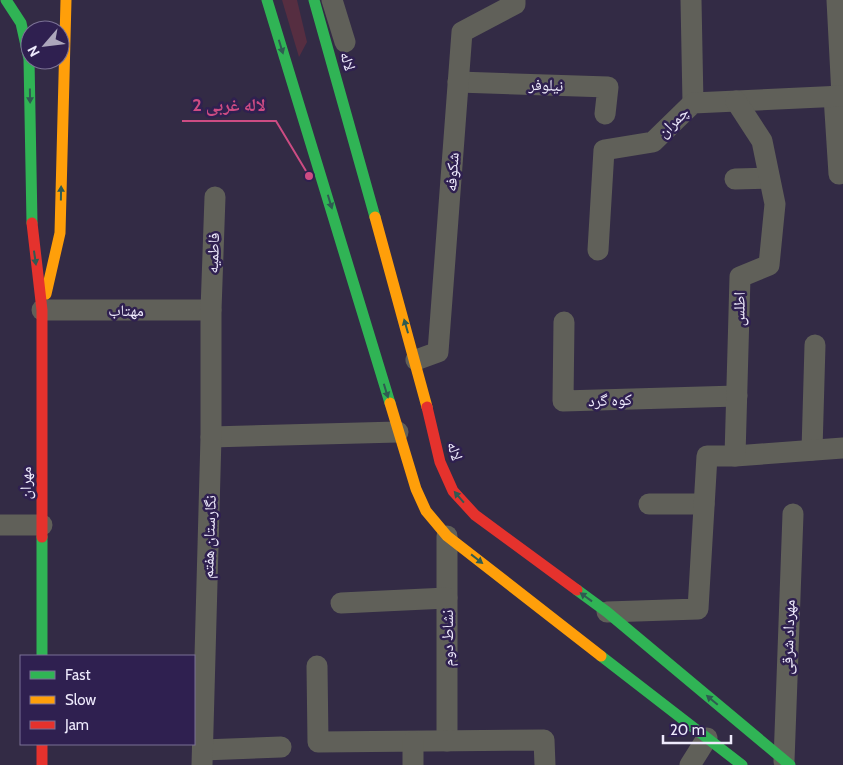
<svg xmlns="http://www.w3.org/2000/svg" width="843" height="765" viewBox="0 0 843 765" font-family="Cabin,'Noto Naskh Arabic',sans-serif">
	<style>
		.green { fill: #562e41 }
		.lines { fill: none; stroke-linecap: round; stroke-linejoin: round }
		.street { stroke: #606059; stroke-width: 21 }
		.fast { stroke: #30b455; stroke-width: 11 }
		.slow { stroke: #ff9f0a; stroke-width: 11 }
		.jam { stroke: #e5322d; stroke-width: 11 }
		.oneway { fill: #2f5b52 }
		.labels { text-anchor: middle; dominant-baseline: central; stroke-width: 5; stroke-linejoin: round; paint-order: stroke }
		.street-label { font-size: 16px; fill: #eeeafc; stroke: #2f2050 }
		.leader { fill: none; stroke: #cd4c83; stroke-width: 2 }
		.callout-dot { fill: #cd4c83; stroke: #2f2050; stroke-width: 2 }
		.callout-label { font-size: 18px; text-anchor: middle; font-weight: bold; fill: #cd4c83; stroke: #2f2050; stroke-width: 5; stroke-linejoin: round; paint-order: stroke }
	</style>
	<rect width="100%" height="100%" fill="#332b45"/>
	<path class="green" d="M282,0H297L307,42L299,57Z"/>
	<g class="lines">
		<g class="street">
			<path d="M332,0L345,42"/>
			<path d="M691,0L693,103"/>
			<path d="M837,0L842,96"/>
			<path d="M458,82L608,87L605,114"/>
			<path d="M834,96L839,174"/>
			<path d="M735,179L769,178"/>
			<path d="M598,250L604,150L653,142L693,103L843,96"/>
			<path d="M42,310H211"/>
			<path d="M564,322L563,401L737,396"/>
			<path d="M416,360L438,352L462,32L515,4V0"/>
			<path d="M211,437L398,432"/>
			<path d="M812,450L815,345"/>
			<path d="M735,456L843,448"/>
			<path d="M649,504H704"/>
			<path d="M0,525H42"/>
			<path d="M447,536V741"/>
			<path d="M341,603L447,598"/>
			<path d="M607,612L698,609L707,456H735L740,277L769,265L775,204L762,141L736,101"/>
			<path d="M317,666L318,742L544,740L545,765"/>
			<path d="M203,750L281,747"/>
			<path d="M784,761L793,514"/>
			<path d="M202,765L211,437V310L215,197"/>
			<path d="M413,765V742"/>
			<path d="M690,765L707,738"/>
		</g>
		<g class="fast">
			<path d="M6,0L21,23L29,59L32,223"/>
			<path d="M267,0L390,403"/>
			<path d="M314,0L375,217"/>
			<path d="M42,537V656"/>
			<path d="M577,590L607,612L790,765"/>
			<path d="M601,656L742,765"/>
		</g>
		<g class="slow">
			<path d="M375,217L427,407"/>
			<path d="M46,294L60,233L66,0"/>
			<path d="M390,403L416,489L426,511L447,536L601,656"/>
		</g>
		<g class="jam">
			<path d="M32,223L42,310V537"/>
			<path d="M427,407L440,462L453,491L475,515L577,590"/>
			<path d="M42,744V765"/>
		</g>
	</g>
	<defs><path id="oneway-solid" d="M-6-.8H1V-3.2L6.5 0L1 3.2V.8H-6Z" transform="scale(1.25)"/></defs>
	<g class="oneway">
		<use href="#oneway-solid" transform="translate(281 47) rotate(73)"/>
		<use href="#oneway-solid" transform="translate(30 96) rotate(89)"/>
		<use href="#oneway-solid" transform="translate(61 193) rotate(-89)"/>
		<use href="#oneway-solid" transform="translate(330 202) rotate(73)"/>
		<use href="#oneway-solid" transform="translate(35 258) rotate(82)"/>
		<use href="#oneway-solid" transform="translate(406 326) rotate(-106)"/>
		<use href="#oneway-solid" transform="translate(386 391) rotate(73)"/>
		<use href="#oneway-solid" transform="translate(459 497) rotate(-131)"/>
		<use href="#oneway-solid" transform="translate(477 559) rotate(38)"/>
		<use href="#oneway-solid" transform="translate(586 597) rotate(-144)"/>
		<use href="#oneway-solid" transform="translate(712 700) rotate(-140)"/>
	</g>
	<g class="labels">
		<g class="street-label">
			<text transform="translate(348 61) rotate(74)">لاله</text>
			<text transform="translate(546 85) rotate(2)">نیلوفر</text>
			<text transform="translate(673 122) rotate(-44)">چمران</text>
			<text transform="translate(452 172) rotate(-86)">شکوفه</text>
			<text transform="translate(213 253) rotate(-88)">فاطمیه</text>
			<text transform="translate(739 309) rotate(-89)">اطلس</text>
			<text x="126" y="310">مهتاب</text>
			<text transform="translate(610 400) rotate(-2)">کوه گرد</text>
			<text transform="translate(455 451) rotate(73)">لاله</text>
			<text transform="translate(25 483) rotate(-90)">مهران</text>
			<text transform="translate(209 537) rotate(-88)">نگارستان هفتم</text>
			<text transform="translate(788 637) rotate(-88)">مهرداد شرقی</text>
			<text transform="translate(447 638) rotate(-90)">نشاط دوم</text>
		</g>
	</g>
	<path class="leader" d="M309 176L276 121H182"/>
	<circle class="callout-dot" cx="309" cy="176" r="5"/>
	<g class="callout-label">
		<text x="229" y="111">لاله غربی 2</text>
	</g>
	<rect x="20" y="655" width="175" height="90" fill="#2f2050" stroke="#7b7195"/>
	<rect x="30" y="671" width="25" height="8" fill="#30b455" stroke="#7b7195"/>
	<text x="65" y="680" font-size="15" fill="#eeeafc">Fast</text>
	<rect x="30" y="696" width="25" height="8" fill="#ff9f0a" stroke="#7b7195"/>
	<text x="65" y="705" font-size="15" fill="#eeeafc">Slow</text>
	<rect x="30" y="721" width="25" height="8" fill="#e5322d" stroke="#7b7195"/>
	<text x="65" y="730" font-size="15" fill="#eeeafc">Jam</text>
	<g transform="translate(45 45) rotate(242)"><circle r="24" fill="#2f2050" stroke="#7b7195"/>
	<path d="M0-4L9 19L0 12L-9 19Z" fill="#ada7bc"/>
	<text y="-8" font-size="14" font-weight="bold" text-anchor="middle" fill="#eeeafc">N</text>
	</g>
	<path d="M663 735v8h68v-8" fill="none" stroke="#eeeafc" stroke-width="2.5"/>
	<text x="670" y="735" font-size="15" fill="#eeeafc" stroke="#2f2050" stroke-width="4" paint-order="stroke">20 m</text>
</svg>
